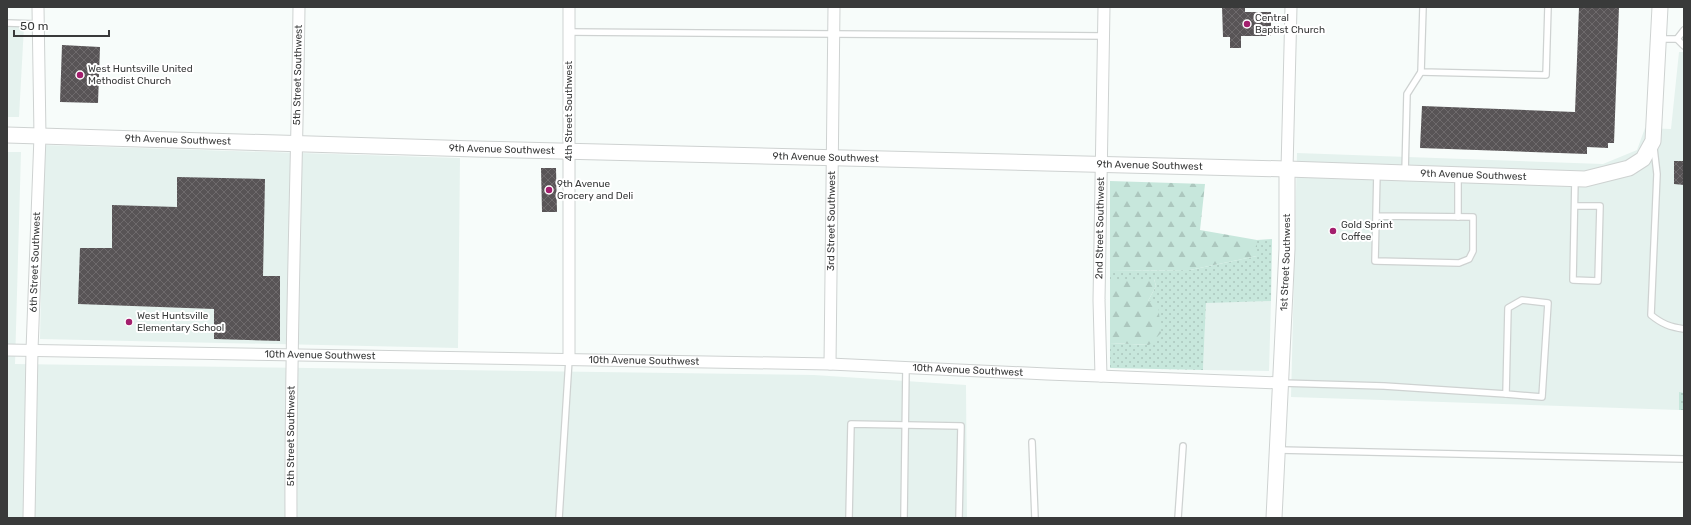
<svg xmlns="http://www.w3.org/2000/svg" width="1691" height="525" viewBox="0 0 1691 525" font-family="Rubik,sans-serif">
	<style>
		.built { fill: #e5f2ee }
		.green { fill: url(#green-dots) }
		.forest { fill: url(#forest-firs) }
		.building { fill: url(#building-cross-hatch) }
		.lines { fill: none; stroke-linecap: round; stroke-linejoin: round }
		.lane-casing { stroke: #ced2d1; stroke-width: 8 }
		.street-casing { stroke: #ced2d1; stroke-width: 13 }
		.secondary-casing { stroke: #ced2d1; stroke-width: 17 }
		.lane { stroke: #fff; stroke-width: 5.5 }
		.street { stroke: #fff; stroke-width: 11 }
		.secondary { stroke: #fff; stroke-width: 15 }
		.poi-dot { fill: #a31f6d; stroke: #fff; stroke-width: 1.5 }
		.labels { text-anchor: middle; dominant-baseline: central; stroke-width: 4; stroke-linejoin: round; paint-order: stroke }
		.poi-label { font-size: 10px; fill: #393a3a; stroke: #fff; text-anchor: start }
		.street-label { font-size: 10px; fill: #393a3a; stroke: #fff }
	</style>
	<defs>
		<pattern id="green-dots" width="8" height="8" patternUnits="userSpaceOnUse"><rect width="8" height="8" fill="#c7e7dc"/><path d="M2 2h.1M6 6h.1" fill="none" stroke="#acc7be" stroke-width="1.8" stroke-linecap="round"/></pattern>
		<pattern id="forest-firs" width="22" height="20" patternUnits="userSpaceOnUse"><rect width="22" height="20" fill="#c7e7dc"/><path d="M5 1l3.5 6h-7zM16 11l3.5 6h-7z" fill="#acc7be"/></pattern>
		<pattern id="building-cross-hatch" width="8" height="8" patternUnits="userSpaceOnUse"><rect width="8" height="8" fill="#585456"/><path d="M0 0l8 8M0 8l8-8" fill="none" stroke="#6e6a6c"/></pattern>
	</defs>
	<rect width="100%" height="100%" fill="#f7fcfa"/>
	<g class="built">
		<path d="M7,25L24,26L19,117H7Z"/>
		<path d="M1679,52H1684V393H1679V410L1291,397L1297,153L1603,164L1637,150L1645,128L1671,129Z"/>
		<path d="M44,145L460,158L458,348L40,339Z"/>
		<path d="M7,152H21L15,364L814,375L966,385L967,518H7Z"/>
		<path d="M1271,301L1269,371L1203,370L1206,302Z"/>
	</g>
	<g class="green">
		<path d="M1272,239L1271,301L1206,303L1203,370L1110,368V343L1149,345L1148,301L1156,286L1154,279H1110V271L1190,270L1257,256V240Z"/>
		<path d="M1679,392L1684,393V410H1679Z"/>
	</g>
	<g class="forest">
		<path d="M1110,181L1205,184L1200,230L1257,240V256L1190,270L1110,271Z"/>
		<path d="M1110,279H1154L1156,286L1148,301L1158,303L1161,333L1149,345L1110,343Z"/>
	</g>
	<g class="building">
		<path d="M1222,7H1245V12H1271V36H1241V48H1230V37H1223Z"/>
		<path d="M1579,7H1619L1614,143H1608V148L1587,147V154L1420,148L1422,106L1575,112Z"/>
		<path d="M62,45L100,47L98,103L60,102Z"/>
		<path d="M1674,161H1684V185L1674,184Z"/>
		<path d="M541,168H556L557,212H542Z"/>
		<path d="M177,177L265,179L263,276H280V341L214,339V309L78,304L80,248H112V205L177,207Z"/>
	</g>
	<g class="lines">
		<g class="lane-casing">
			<g id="lane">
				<path d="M1423,7L1421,72L1546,75L1548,7"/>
				<path d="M7,23L38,24"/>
				<path d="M569,32L1103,36"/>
				<path d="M1659,39H1677L1684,46"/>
				<path d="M1677,39L1684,30"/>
				<path d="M1654,148L1657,174L1651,315C1662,324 1670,327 1684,329"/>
				<path d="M1405,173L1407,94L1421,72"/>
				<path d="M1575,206H1600L1598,281L1573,280L1575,179"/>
				<path d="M1376,216L1473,217V251L1469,259L1459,263L1375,261L1377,172"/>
				<path d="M1458,217V175"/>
				<path d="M1522,300L1548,303L1542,397L1506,394L1508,308Z"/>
				<path d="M1281,383L1384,386L1506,394"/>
				<path d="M1032,442L1035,518"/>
				<path d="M1279,450L1684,459"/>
				<path d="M559,518L569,359"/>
				<path d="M849,518L851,424L961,426L959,518"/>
				<path d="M904,518L906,367"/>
				<path d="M1178,518L1183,446"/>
			</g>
		</g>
		<g class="street-casing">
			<g id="street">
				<path d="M569,7V359"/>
				<path d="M1287,169L1291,7"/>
				<path id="s1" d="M7,350L830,364L1047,374L1281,383"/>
				<path id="s2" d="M830,364L834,7"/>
				<path id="s3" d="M1101,376L1099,300L1104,7"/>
				<path id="s4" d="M29,518L32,350L40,136L38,7"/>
				<path id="s5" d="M291,518C290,348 297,177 299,7"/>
			</g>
		</g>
		<g class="secondary-casing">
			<g id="secondary">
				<path id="s6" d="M7,135L476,149L1287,169L1585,179L1629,168L1643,159L1653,141L1660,7"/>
				<path id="s7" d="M1274,518L1287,249V169"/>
			</g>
		</g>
		<use href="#lane" class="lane"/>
		<use href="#street" class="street"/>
		<use href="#secondary" class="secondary"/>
	</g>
	<g class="poi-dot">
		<circle cx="1247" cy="24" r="4"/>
		<circle cx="80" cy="75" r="4"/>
		<circle cx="549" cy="190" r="4"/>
		<circle cx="1333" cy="231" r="4"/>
		<circle cx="129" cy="322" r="4"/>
	</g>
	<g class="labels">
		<g class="poi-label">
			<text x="1255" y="18">Central<tspan x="1255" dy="12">Baptist Church</tspan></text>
			<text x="88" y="69">West Huntsville United<tspan x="88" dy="12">Methodist Church</tspan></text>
			<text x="557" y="184">9th Avenue<tspan x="557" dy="12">Grocery and Deli</tspan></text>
			<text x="1341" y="225">Gold Sprint<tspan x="1341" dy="12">Coffee</tspan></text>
			<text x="137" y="316">West Huntsville<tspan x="137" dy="12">Elementary School</tspan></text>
		</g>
		<g class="street-label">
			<text stroke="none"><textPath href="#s5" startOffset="443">5th Street Southwest</textPath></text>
			<text transform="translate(569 111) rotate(-90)">4th Street Southwest</text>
			<text stroke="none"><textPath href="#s6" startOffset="171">9th Avenue Southwest</textPath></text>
			<text stroke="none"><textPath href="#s6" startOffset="495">9th Avenue Southwest</textPath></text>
			<text stroke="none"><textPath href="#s6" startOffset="819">9th Avenue Southwest</textPath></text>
			<text stroke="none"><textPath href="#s6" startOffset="1143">9th Avenue Southwest</textPath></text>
			<text stroke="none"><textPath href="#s6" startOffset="1467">9th Avenue Southwest</textPath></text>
			<text stroke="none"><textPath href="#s2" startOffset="143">3rd Street Southwest</textPath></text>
			<text stroke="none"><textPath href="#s3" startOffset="148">2nd Street Southwest</textPath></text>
			<text stroke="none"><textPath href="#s4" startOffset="256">6th Street Southwest</textPath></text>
			<text stroke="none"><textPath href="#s7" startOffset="256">1st Street Southwest</textPath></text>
			<text stroke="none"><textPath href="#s1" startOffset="313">10th Avenue Southwest</textPath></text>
			<text stroke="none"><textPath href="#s1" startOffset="637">10th Avenue Southwest</textPath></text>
			<text stroke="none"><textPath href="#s1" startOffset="961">10th Avenue Southwest</textPath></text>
			<text stroke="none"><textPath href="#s5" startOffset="82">5th Street Southwest</textPath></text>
		</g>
	</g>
	<rect width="1691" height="525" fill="none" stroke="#393a3a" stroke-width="16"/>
	<path d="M14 30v6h95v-6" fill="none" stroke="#393a3a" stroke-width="2"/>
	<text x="20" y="30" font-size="12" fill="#393a3a" stroke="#ffffff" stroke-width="3" paint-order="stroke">50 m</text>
</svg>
